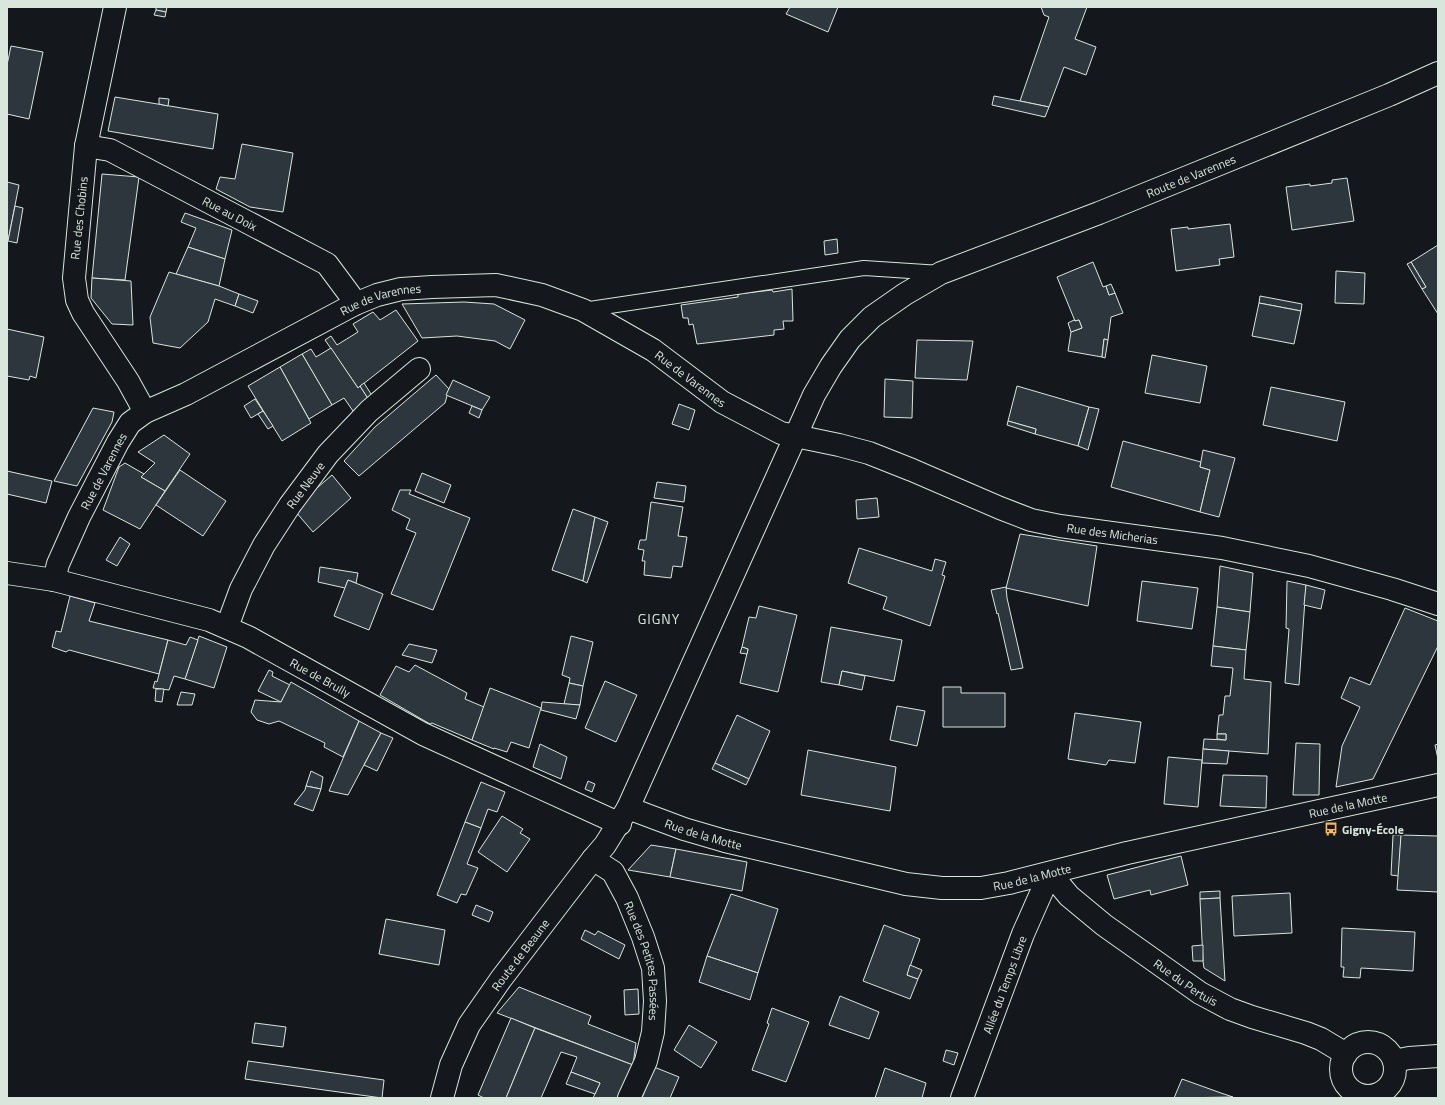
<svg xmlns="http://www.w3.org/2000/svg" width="1445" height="1105" viewBox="0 0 1445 1105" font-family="'Titillium Web',sans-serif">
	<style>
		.building { fill: #2c363c; stroke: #d8e6dc }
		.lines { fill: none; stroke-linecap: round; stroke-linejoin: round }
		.lane-casing { stroke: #d8e6dc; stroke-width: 16 }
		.street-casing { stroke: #d8e6dc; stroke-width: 24 }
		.lane { stroke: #14181c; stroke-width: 14 }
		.street { stroke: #14181c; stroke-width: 22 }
		.labels { text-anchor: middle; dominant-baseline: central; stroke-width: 3; stroke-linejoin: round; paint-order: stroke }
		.street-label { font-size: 12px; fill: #d8e6dc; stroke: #14181c }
		.poi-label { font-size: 12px; font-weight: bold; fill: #d8e6dc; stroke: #14181c; text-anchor: start }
		.quarter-label { font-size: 14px; letter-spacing: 1px; fill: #d8e6dc; stroke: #14181c }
	</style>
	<rect width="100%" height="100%" fill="#14181c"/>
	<g class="building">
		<path d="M156,7H167L166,12L156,10Z"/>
		<path d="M790,7H838L828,32L786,14Z"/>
		<path d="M1041,7H1087L1075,39L1096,47L1086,75L1064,67L1049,107L1020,101L1049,17L1044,15Z"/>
		<path d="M156,10L166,12L165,17L154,15Z"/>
		<path d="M11,46L43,52L29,119L7,114V65Z"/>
		<path d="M994,96L1020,101L1049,107L1045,117L992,105Z"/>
		<path d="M115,97L218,114L213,149L108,131Z"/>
		<path d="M159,98L169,99L168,106L159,104Z"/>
		<path d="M242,144L293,153L283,212L250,207L216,189L220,177L235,179Z"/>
		<path d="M102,174L139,177L125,280L92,278Z"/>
		<path d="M1347,178L1354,221L1292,230L1286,187L1310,184V186L1332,183V180Z"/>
		<path d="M7,182L19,185L8,241H7Z"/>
		<path d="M15,206L23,208L17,243L8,241Z"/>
		<path d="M185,213L232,230L225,259L188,247L196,228L181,222Z"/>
		<path d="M1230,224L1234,257L1219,259L1220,265L1176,271L1171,229L1188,227V229Z"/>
		<path d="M837,239L838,253L825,255L824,241Z"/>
		<path d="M1438,245V314L1422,289L1426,287L1411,262Z"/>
		<path d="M188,247L225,259L219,286L176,274Z"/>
		<path d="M1093,262L1103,287L1106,286L1109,295L1115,293L1123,313L1111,317L1108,340L1104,339L1102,357L1068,351L1071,332L1082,328L1079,320L1075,321L1057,277Z"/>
		<path d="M1411,262L1426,287L1422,289L1407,264Z"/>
		<path d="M1336,271L1365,273L1364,304L1335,303Z"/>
		<path d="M169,272L219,286L239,294L235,306L215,299L208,322L180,348L153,343L150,317Z"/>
		<path d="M92,278L131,281L133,325L112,324L91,298Z"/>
		<path d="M1111,284L1115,293L1109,295L1106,286Z"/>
		<path d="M792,289L793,321H783L784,329L774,330V335L697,344L693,324L689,325L688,318H683L681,305L738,297V294L772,290L773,292Z"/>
		<path d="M239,294L258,301L253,313L235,306Z"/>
		<path d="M1260,296L1302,304L1301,311L1259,303Z"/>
		<path d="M464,302L494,304L525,320L510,349L495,341L457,336L422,338L402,304Z"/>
		<path d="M1259,303L1301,311L1294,344L1252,336Z"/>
		<path d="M396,310L418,341L358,388L325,340L331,336L337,345L358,332L353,324L373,312L380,320Z"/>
		<path d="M1074,320L1075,321L1079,320L1082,328L1071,332L1068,323Z"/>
		<path d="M7,329L44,337L36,378L30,376L29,380L7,376Z"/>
		<path d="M1104,339L1108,340L1105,358L1102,357Z"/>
		<path d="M917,340L973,341L967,380L915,378Z"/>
		<path d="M331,348L358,388L360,386L369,400L353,411L344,398L332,405L302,354L311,349L316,357Z"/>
		<path d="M302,354L332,405L309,419L280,367Z"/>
		<path d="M1152,355L1207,366L1200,403L1145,393Z"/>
		<path d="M280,367L311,423L282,441L248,386Z"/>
		<path d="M436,375L449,389L445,403L359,476L344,461L375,427Z"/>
		<path d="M885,379L913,381L912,418L884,417Z"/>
		<path d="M453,380L490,397L482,410L446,395Z"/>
		<path d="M364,383L373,397L369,400L360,386Z"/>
		<path d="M1017,386L1089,407L1078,446L1035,434L1036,429L1008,421Z"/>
		<path d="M1271,387L1345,402L1337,441L1263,425Z"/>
		<path d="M255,399L263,411L251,418L244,406Z"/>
		<path d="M679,404L695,410L689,430L672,424Z"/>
		<path d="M472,406L482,410L479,418L469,413Z"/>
		<path d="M1089,407L1099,409L1088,450L1078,446Z"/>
		<path d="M93,408L114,412L112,422L77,486L54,481Z"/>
		<path d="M263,411L273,426L268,429L258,414Z"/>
		<path d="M1008,421L1036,429L1035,434L1007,425Z"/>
		<path d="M164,435L190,454L165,491L141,477L155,463L138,452Z"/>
		<path d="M1123,441L1201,462L1200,467L1210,470L1200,512L1111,487Z"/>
		<path d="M1203,450L1235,458L1219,517L1200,512L1210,470L1200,467Z"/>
		<path d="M125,463L144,474L141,477L165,491L140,529L103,510L119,467Z"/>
		<path d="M180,470L226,501L203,536L156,505Z"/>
		<path d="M7,471L52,481L46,503L7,494Z"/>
		<path d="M422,473L451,485L444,503L415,491Z"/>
		<path d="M332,475L351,498L313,532L295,511L310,494Z"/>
		<path d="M657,482L686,486L684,502L654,498Z"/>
		<path d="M400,490H411L409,494L470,518L433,610L391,594L416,533L406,529L410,519L392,510Z"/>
		<path d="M877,498L879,517L857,519L856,500Z"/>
		<path d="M651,502L683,507L678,536L687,537L682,567L673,566L671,578L644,575L645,561H642L644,550L638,549L640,540H646Z"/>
		<path d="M573,509L595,517L583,581L552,570Z"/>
		<path d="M595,517L608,522L587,583L583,581Z"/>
		<path d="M1020,534L1097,546L1088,606L1006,588Z"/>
		<path d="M120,537L130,544L117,566L106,560Z"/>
		<path d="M859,548L932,571L935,559L946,562L942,575L945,576L930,626L883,609L887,597L848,583Z"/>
		<path d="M1220,566L1253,573L1250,612L1217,607Z"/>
		<path d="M320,567L358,573L356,583L348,580L345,588L318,582Z"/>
		<path d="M348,580L383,594L369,630L334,616Z"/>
		<path d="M1142,581L1198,588L1192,629L1137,621Z"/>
		<path d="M1287,581L1306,585L1299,685L1285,683L1289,629L1286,628Z"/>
		<path d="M1306,585L1325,590L1321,609L1304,605Z"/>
		<path d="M1006,587L1007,598L1023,668L1011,670L998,613L997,614L991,590Z"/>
		<path d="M70,596L95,603L89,621L168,640L159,674L69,650L66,652L52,647L56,631L61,632Z"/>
		<path d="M759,606L797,615L778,692L740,683L748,649L742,647L749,617L756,618Z"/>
		<path d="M1217,607L1250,612L1246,650L1213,646Z"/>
		<path d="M1405,608L1438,621V646L1373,779L1336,787L1342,746L1360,707L1341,698L1350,677L1370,685Z"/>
		<path d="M831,627L902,640L894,681L842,671L839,685L821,682Z"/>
		<path d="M199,636L227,647L214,688L185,679Z"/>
		<path d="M571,636L593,642L583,686L569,683L570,678L562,675Z"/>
		<path d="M190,637L198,640L185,679L174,676L169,690L153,688L155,681L157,682L168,640L186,645Z"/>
		<path d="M409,644L437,650L432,663L402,655Z"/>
		<path d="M1213,646L1246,650L1244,679L1271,682L1268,754L1203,749L1204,739L1226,740V734H1217L1219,715H1223L1225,696H1230L1233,668L1211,666Z"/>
		<path d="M742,647L748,649L747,654L740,653Z"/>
		<path d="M415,665L467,693L465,699L484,707L472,740L432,723L430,724L380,695L396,666L409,672Z"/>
		<path d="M269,670L273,672L272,676L290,685L281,702L258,691Z"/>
		<path d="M842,671L865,676L862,690L839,685Z"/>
		<path d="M605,681L637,695L616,742L585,728Z"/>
		<path d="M291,682L359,721L343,757L324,747L325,743L279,721L269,724L257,720L251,712L255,700L281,702Z"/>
		<path d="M569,683L583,686L580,705L564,704Z"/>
		<path d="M943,687H961V693H1005V727H943Z"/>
		<path d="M490,688L541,708L529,748L511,742L507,752L494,748V749L472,740Z"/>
		<path d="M156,689H164L162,702L155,701Z"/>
		<path d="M181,692L195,694L192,705H177Z"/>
		<path d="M542,702L580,705L576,719L541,710Z"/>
		<path d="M897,706L925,711L917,746L890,740Z"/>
		<path d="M1075,713L1141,722L1135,763L1109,760L1106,765L1068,759Z"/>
		<path d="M737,715L770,731L749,779L715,763Z"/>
		<path d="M359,721L381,733L348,795L329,791Z"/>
		<path d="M381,733L393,738L377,771L364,765Z"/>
		<path d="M1217,734H1226V740L1217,739Z"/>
		<path d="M1296,743L1320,744L1319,795H1293Z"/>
		<path d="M540,744L567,757L561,779L533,767Z"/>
		<path d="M1438,744V759L1435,745Z"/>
		<path d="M1203,749L1229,751L1227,764L1202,763Z"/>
		<path d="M808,750L896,767L890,811L801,795Z"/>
		<path d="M1168,757L1202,760L1198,807L1164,804Z"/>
		<path d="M715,763L749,779L746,785L712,769Z"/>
		<path d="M311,771L323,777L321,789L306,786Z"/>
		<path d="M1223,775L1267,776L1266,808L1220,806Z"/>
		<path d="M588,781L595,784L592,792L585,789Z"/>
		<path d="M481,782L505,792L497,812L488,809L481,828L465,822Z"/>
		<path d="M306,786L321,789L313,811L294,804L305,790Z"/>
		<path d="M502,816L523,829L520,833L530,839L507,872L478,852Z"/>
		<path d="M465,822L481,828L467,864L478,868L466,895L461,894L457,903L437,895Z"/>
		<path d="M1393,835H1401L1399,876L1391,875Z"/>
		<path d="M1401,835L1438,836V892L1397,890Z"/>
		<path d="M651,845L676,849L670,877L628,870Z"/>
		<path d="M676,849L747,862L742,891L670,877Z"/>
		<path d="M1181,856L1188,885L1151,895L1150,890L1114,899L1107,875Z"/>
		<path d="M1220,891V898L1200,899V892Z"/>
		<path d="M1290,893L1292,933L1234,936L1232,896Z"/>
		<path d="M731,894L778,909L758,973L707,956Z"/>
		<path d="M1220,898L1225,981L1204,968L1203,961L1200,899Z"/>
		<path d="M476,905L493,912L489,922L472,915Z"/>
		<path d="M386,919L445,930L439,965L379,954Z"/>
		<path d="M884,925L920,939L907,975L918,979L910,999L863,981Z"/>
		<path d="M1342,928L1415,932L1413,971L1361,968L1360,978L1343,977L1344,967H1341Z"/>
		<path d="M585,930L595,935L598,931L625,945L619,959L581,939Z"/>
		<path d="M1203,945V961H1193L1192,946Z"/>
		<path d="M707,956L758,973L750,1000L699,982Z"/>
		<path d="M910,965L922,970L918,979L907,975Z"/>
		<path d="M519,987L591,1016L588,1024L636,1043L633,1065L497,1013Z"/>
		<path d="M638,989L639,1014L625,1015L624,990Z"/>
		<path d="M840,996L879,1012L869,1039L829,1025Z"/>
		<path d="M772,1008L809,1022L786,1082L752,1070L769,1024L767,1023Z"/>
		<path d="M511,1018L535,1028L506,1098H484L478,1095Z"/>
		<path d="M255,1023L286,1027L283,1047L252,1043Z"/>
		<path d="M689,1025L717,1042L701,1068L674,1050Z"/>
		<path d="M535,1028L633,1065L617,1098H593L600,1083L571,1072L577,1057L561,1052L541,1098H506Z"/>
		<path d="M946,1050L958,1053L954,1065L943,1061Z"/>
		<path d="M248,1061L384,1080L382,1098L245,1079Z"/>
		<path d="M654,1067L679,1077L670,1098H642Z"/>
		<path d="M885,1068L926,1083L922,1098H875Z"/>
		<path d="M571,1072L600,1083L595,1094L566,1084Z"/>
		<path d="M1182,1079L1221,1093L1233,1097L1174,1098Z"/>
	</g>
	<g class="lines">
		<g class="lane-casing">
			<path id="lane" d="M583,310L864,268L941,273"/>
		</g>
		<g class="street-casing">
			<g id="street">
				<path d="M115,7L86,146L74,278L77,300L83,313L128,381L145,412"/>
				<path id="s1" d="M86,146L110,150L327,264L350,295L355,304"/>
				<path id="s2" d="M7,573L54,580L209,620L248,637L423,734L620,824"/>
				<path id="s3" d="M54,580L58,564L79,517L118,442L130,423L145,412L186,394L355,304L377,295L401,289L432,287L496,285L542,295L583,310L653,350L722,402L781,433L839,445L869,453L912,470L1000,508L1031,520L1060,526L1222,548L1309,566L1392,589L1438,604"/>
				<path id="s4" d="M227,627L241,589L264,545L290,505L328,454L369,411L419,369"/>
				<path id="s5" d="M628,808L684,829L725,841L906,884L942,888H981L1009,883L1127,853L1438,785"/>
				<path id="s6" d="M593,859L613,872L627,898L643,937L653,968L655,1001L653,1032L646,1061L629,1098"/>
				<circle cx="1368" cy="1069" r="27"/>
				<path d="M1394,1061L1409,1058L1438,1056"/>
				<path id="s7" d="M442,1098L451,1065L469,1025L501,979L593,859L605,845L628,808L814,395L831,366L850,339L872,317L905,294L941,273L1099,213L1389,95L1438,73"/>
				<path id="s8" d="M962,1098L1023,934L1050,873L1069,896L1104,925L1200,993L1230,1009L1252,1017L1306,1033L1321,1039L1346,1054"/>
			</g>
		</g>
		<use href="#lane" class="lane"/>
		<use href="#street" class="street"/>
	</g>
	<defs>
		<g id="bus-bare" transform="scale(1.08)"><path d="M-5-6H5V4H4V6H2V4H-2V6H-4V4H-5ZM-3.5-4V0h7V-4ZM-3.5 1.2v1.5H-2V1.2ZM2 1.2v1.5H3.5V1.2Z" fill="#ffb74d" stroke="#14181c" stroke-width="2.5" paint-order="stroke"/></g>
	</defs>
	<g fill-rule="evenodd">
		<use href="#bus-bare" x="1331" y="829"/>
	</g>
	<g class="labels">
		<g class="street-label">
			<text stroke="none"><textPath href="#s7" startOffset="1248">Route de Varennes</textPath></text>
			<text stroke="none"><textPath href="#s1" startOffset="160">Rue au Doix</textPath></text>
			<text transform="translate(79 218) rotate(-84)">Rue des Chobins</text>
			<text stroke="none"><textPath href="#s3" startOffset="456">Rue de Varennes</textPath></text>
			<text stroke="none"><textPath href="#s3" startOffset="792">Rue de Varennes</textPath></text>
			<text stroke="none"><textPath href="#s3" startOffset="120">Rue de Varennes</textPath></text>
			<text stroke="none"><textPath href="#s4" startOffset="163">Rue Neuve</textPath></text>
			<text stroke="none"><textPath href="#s3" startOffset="1246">Rue des Micherias</textPath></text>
			<text stroke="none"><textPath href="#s2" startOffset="333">Rue de Brully</textPath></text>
			<text stroke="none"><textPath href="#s5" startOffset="740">Rue de la Motte</textPath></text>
			<text stroke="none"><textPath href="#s5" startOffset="80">Rue de la Motte</textPath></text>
			<text stroke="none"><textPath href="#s5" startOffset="416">Rue de la Motte</textPath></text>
			<text stroke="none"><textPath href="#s7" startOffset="165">Route de Beaune</textPath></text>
			<text stroke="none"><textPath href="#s6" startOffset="119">Rue des Petites Passées</textPath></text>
			<text stroke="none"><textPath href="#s8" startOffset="417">Rue du Pertuis</textPath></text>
			<text stroke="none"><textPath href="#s8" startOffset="121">Allée du Temps Libre</textPath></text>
		</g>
		<g class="poi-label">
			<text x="1342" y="829">Gigny-École</text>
		</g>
		<g class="quarter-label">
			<text x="659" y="618">GIGNY</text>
		</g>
	</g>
	<rect width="1445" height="1105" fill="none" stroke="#d8e6dc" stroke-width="16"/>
</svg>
